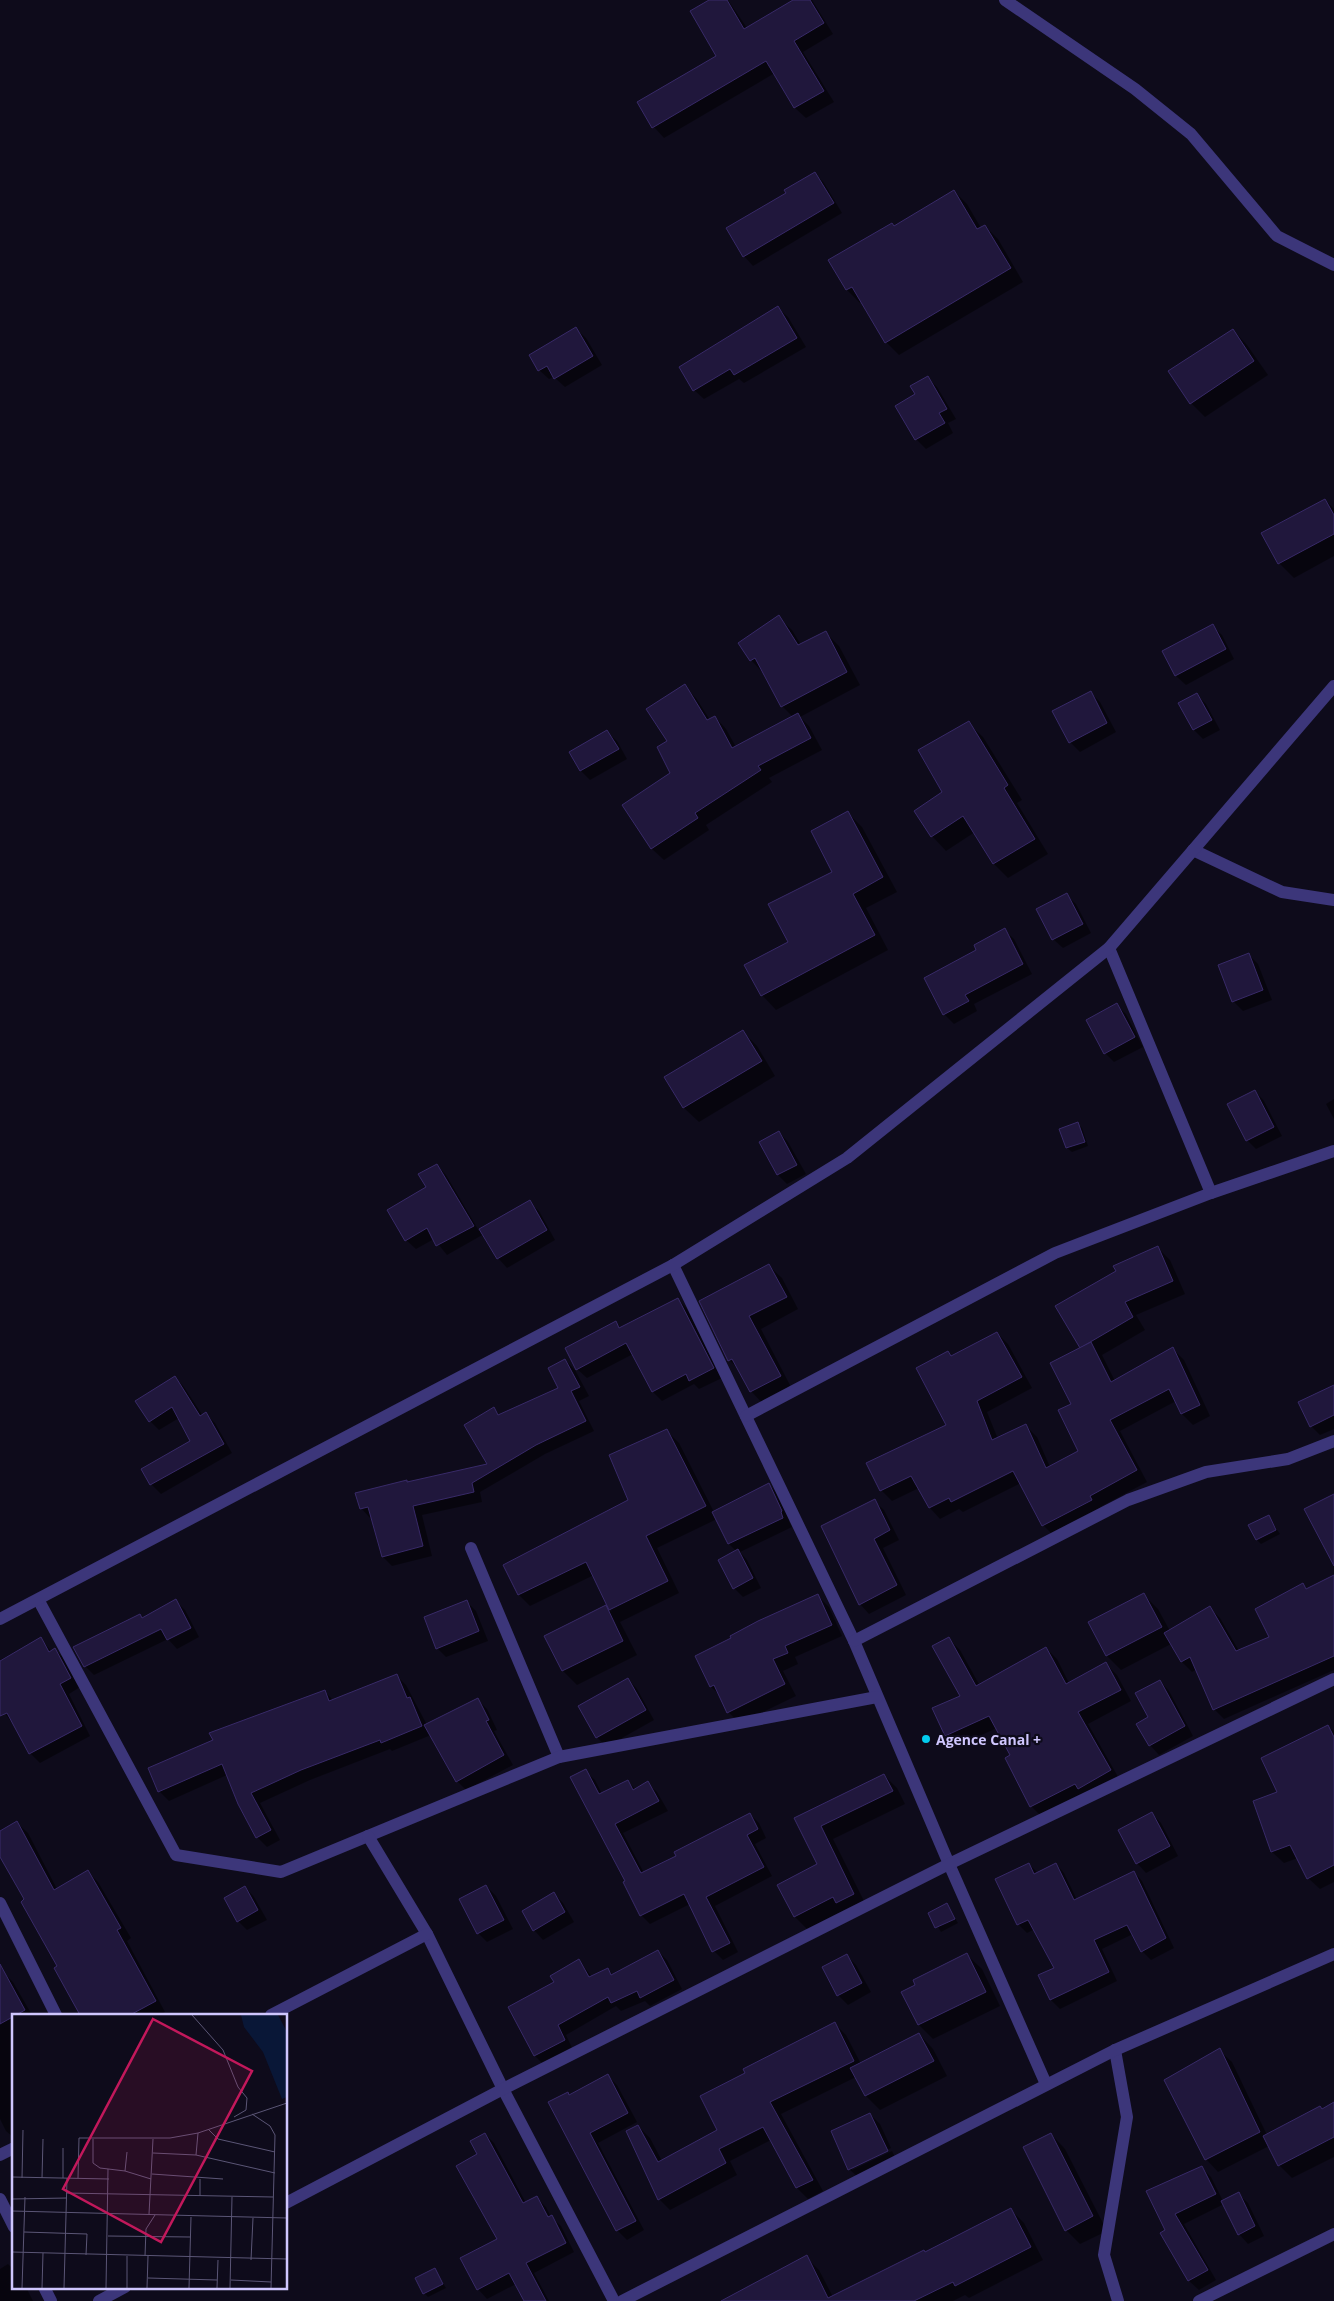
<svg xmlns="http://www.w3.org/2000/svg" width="1334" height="2301" viewBox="0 0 1334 2301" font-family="'Open Sans',sans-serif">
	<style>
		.shadow { fill: #0007 }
		.building { fill: #20173c; stroke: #382a68 }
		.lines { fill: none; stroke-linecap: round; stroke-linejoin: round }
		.street { stroke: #3c367a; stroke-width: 12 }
		.poi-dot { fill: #03ccee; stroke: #0e0b1b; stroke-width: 2 }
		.labels { text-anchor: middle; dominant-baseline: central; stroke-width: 4.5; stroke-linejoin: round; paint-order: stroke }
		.poi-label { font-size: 14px; font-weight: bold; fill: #cfc6fe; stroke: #0e0b1b; text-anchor: start }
		.inset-road { fill: none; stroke: #5b5676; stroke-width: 1 }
		.view { fill: #c2185b; fill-opacity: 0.15; stroke: #c2185b; stroke-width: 2.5 }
		.inset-edge { fill: none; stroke: #cfc6fe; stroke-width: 2.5 }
	</style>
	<rect width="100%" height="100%" fill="#0e0b1b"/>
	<g class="shadow">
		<path d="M711,0H728L747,28L795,0H812L833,34L803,52L834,102L806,118L795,108L775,73L664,138L654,127L639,102L717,56Z"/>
		<path d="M815,173L824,183L842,213L753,266L744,256L788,194Z"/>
		<path d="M954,191L967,204L981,228L985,226L998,239L1023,282L899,355L886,342L862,301L860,303L847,290L894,227Z"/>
		<path d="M778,308L788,317L806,347L744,383L739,379L704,399L694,390Z"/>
		<path d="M576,329L586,338L602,365L565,387L554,377L549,379L539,370Z"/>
		<path d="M1233,330L1247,345L1268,375L1205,417L1191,403Z"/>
		<path d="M928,378L937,387L956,419L948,423L953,433L926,449L916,439L897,406L917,395Z"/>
		<path d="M1325,500L1334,509V556L1294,578L1279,563Z"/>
		<path d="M778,617L792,630L801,645L825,632L839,646L860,685L800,717L809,726L822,750L769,778L772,782L706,825L709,830L664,860L652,849L623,806L672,773L668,742L684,686L696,698L710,720L715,717L726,729L736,747L793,717L782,706L764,674L751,660Z"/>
		<path d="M1212,626L1222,635L1234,659L1186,685L1176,676L1163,652Z"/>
		<path d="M1090,692L1100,702L1116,732L1080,752L1070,742Z"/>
		<path d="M1197,695L1206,704L1220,730L1203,739L1194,730Z"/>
		<path d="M968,723L983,737L1022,800L1017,803L1048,854L1008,878L994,864L975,832L946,851L932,836L944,792Z"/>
		<path d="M607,732L617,741L627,759L590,780L581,771L571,753Z"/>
		<path d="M848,813L862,827L897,892L866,908L888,950L776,1010L762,995L789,943L834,872Z"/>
		<path d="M1066,895L1076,904L1091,933L1063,948L1053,939Z"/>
		<path d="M1004,930L1014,939L1032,974L974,1004L977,1011L954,1024L944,1014L925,978L978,950Z"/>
		<path d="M1248,954L1258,964L1272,1000L1243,1011L1233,1001Z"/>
		<path d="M1116,1005L1126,1014L1143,1047L1114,1062L1105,1053Z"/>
		<path d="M743,1032L757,1046L775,1076L699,1122L684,1108L666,1077Z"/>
		<path d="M1255,1091L1264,1101L1282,1136L1256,1149L1247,1140Z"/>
		<path d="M1334,1099V1119L1326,1104Z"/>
		<path d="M1078,1124L1082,1128L1088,1146L1072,1152L1067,1148Z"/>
		<path d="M779,1132L788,1142L806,1174L787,1184L778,1175L760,1142Z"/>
		<path d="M437,1165L446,1175L479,1231L529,1202L539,1211L555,1240L507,1268L498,1258L484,1234L447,1255L434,1239L416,1249L406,1240Z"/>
		<path d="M1157,1247L1170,1260L1185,1294L1136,1315L1145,1330L1102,1355L1115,1381L1173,1349L1184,1360L1210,1416L1193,1425L1182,1414L1176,1401L1120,1431L1147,1482L1100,1507L1102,1511L1054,1536L1043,1525L1021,1483L963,1512L959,1509L940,1519L930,1508L919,1488L892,1501L881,1490L948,1426L952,1357L997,1333L1008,1344L1032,1388L987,1412L998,1439L1026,1426L1037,1437L1050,1467L1079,1451L1072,1404L1082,1348Z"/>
		<path d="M769,1266L782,1278L798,1309L761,1329L792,1389L763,1404L751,1391L740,1370L729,1360Z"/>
		<path d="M678,1299L687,1309L722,1378L699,1389L694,1384L662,1401L653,1392L633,1354L587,1378L577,1369L615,1323L621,1328Z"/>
		<path d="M565,1360L575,1370L589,1396L579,1401L594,1431L545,1454L480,1492L482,1502L422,1515L432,1556L392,1566L383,1557L372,1517L370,1518L361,1508L407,1481L408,1483L489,1465L493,1409L500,1415L560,1388Z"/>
		<path d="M175,1377L184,1387L203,1416L206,1414L215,1423L232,1453L161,1494L151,1484L143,1469L192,1442L179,1418L159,1430L150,1421Z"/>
		<path d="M1334,1386V1429L1320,1435L1311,1426Z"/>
		<path d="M667,1431L679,1443L714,1512L769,1485L778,1494L791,1521H789L792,1527L740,1552L747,1560L761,1588L743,1597L734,1588L736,1551L729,1544L717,1519L657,1548L679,1593L620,1622L637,1655L577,1685L563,1671L606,1607L612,1612L594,1575L530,1606L519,1595L630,1500Z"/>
		<path d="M874,1501L884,1510L899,1540L883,1548L906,1595L869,1614L860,1604Z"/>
		<path d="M1268,1516L1280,1534L1261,1544L1257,1540Z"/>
		<path d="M1334,1576V1670L1224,1719L1214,1709L1197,1669L1192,1672L1182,1662L1171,1644L1121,1670L1107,1656L1089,1622L1143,1594L1158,1609L1170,1631L1210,1608L1220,1618L1239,1651L1271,1637L1303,1585L1307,1589Z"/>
		<path d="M818,1596L829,1607L842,1636L795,1657L798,1664L783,1671L796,1696L740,1723L728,1712L721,1696L711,1687L697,1656Z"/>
		<path d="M176,1601L185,1610L199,1637L177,1649L168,1639L94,1675L85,1666L140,1616L143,1618Z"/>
		<path d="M467,1602L476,1611L488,1641L446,1657L437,1648Z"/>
		<path d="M41,1639L52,1652L55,1650L65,1659L80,1687L69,1694L90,1736L40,1763L30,1753L13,1724L0,1707V1660Z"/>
		<path d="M949,1639L960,1650L980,1686L1046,1648L1057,1659L1069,1683L1106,1664L1117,1675L1131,1701L1088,1724L1121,1782L1042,1817L1031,1806L1012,1756L997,1728L957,1746L946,1735L962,1696Z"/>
		<path d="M397,1676L406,1685L427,1725L478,1700L487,1709L497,1730L494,1731L513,1765L466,1790L457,1781L431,1735L392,1751L390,1749L310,1780L260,1803L280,1840L267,1847L257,1837L227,1775L169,1801L159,1791L214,1741L211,1734L325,1692L333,1700Z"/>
		<path d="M628,1679L637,1689L654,1720L606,1747L597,1737Z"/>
		<path d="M1160,1681L1169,1691L1193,1736L1159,1755L1150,1745V1717Z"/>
		<path d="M1328,1727L1334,1731V1882L1320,1889L1308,1878L1298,1858L1284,1863L1272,1852L1254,1802L1279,1793Z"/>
		<path d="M585,1771L595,1780L602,1794L628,1781L636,1790L647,1783L657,1792L668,1811L623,1833L644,1873L678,1857L750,1814L759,1823L766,1838L755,1844L772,1876L715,1906L738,1952L723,1960L714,1951L690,1904L650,1924L641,1915Z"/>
		<path d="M884,1775L897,1788L905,1804L833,1839L867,1907L808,1930L795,1917L779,1886L819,1865L796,1818Z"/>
		<path d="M1152,1814L1161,1823L1178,1856L1146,1873L1137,1863Z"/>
		<path d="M17,1823L28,1833L57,1889L88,1872L98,1882L131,1938L127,1941L165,2012L160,2015H82L26,1900L0,1855V1832Z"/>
		<path d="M1029,1864L1038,1873L1056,1864L1064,1873L1077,1900L1134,1872L1142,1881L1174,1948L1151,1960L1142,1951L1133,1934L1102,1949L1117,1981L1060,2009L1051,2000L1039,1976L1055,1968L1035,1929L1027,1933L1018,1924Z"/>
		<path d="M486,1886L496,1896L513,1929L487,1942L478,1933Z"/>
		<path d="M245,1887L254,1897L267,1920L247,1930L238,1921Z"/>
		<path d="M554,1894L563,1903L574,1922L543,1940L534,1930L523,1912Z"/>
		<path d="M947,1905L958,1923L941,1932L930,1913Z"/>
		<path d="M658,1951L667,1960L682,1989L650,2006L645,2001L621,2011L616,2006L566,2035L573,2050L544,2065L535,2056L510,2007L556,1983L579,1960L592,1977L608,1970L613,1975Z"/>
		<path d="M967,1955L982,1969L1000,2006L933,2039L919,2025L903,1992Z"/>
		<path d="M847,1956L856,1965L871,1992L848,2005L838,1995Z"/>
		<path d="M2,1971L13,1982L32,2015H14V2065L11,2067L14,2073V2138L6,2131L0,2119V1972Z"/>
		<path d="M835,2024L846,2035L861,2064L919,2034L933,2049L947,2076L880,2110L866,2096L856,2077L781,2114L823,2191L808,2199L797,2188L771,2140L730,2161L737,2175L670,2210L659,2199L638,2126L650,2138L662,2161L719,2131L747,2073Z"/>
		<path d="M1219,2050L1232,2062L1267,2135L1334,2104V2157L1292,2178L1279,2165L1269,2146L1218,2172L1206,2159L1192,2064Z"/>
		<path d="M608,2076L617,2085L637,2122L598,2143L644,2230L627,2240L617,2230L570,2096Z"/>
		<path d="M870,2114L880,2124L891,2148L852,2167V2170L892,2151L897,2161L859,2178L849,2169Z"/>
		<path d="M485,2134L494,2143L526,2203L537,2198L546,2207L551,2217L561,2226L574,2252L534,2273L549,2301H525L516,2284L487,2299L478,2289L462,2259L499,2239L479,2155Z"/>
		<path d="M1051,2134L1065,2149L1107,2231L1080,2244L1066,2230Z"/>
		<path d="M1201,2167L1211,2177L1223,2201L1238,2194L1248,2203L1264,2236L1248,2244L1239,2234L1224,2204L1184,2224L1216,2280L1199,2290L1189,2281L1162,2234L1167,2231L1148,2192Z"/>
		<path d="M1011,2210L1024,2223L1043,2260L969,2298L965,2295L953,2301H724L806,2257L819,2270L833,2297L926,2254Z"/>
		<path d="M8,2264L14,2270V2287H26L33,2301H0V2269Z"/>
		<path d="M434,2269L446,2288L428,2297L424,2293Z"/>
	</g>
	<g class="building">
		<path d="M709,0H727L744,29L793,0H810L824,23L794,41L824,91L794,108L766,61L652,128L637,102L716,56L690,11Z"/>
		<path d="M815,172L834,203L743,257L726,228L786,193L784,190Z"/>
		<path d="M954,190L977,229L985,225L1011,268L885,343L852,287L846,290L828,260L892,223L894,226Z"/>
		<path d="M778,306L797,338L734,375L730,369L693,391L679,367Z"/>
		<path d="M576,327L593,356L554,379L547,366L538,371L529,355Z"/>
		<path d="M1233,329L1254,361L1190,404L1168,371Z"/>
		<path d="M928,376L947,409L939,413L945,423L915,440L895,406L915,394L910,386Z"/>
		<path d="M1325,499L1334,515V534L1278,564L1261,533Z"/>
		<path d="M779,615L798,645L826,631L847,672L781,707L755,658L750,661L738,643Z"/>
		<path d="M1213,624L1226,649L1175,676L1162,651Z"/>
		<path d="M685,684L707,720L715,716L732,748L798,713L811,738L758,766L761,770L695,813L698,818L651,849L622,805L670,773L657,747L667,741L646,709Z"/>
		<path d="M1091,691L1107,723L1069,743L1052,711Z"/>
		<path d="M1197,693L1212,720L1193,730L1178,703Z"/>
		<path d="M969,721L1008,785L1004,788L1035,839L993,864L963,816L931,837L914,811L942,792L918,750Z"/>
		<path d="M607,730L619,749L580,771L569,752Z"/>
		<path d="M848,811L883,877L853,894L875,935L761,996L744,965L788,942L768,904L832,872L811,831Z"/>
		<path d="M1067,893L1083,924L1052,940L1036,909Z"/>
		<path d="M1005,928L1023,964L965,995L969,1001L943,1015L924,978L976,950L974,945Z"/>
		<path d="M1249,953L1263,990L1232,1002L1218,965Z"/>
		<path d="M1117,1003L1135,1037L1104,1054L1086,1020Z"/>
		<path d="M743,1030L762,1061L683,1108L664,1077Z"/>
		<path d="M1255,1090L1274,1127L1246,1141L1227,1104Z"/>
		<path d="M1078,1122L1085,1142L1066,1148L1059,1129Z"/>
		<path d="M779,1131L797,1165L777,1175L759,1142Z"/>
		<path d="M437,1164L474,1226L436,1246L427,1228L405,1241L387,1210L426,1187L418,1174Z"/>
		<path d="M530,1200L547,1230L497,1259L479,1229Z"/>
		<path d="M1158,1246L1173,1281L1125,1302L1133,1317L1080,1348L1055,1306L1116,1271L1113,1266Z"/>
		<path d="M769,1264L787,1297L749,1316L781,1376L750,1392L732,1359L728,1361L699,1301Z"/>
		<path d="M678,1298L714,1368L689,1381L686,1374L652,1392L626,1343L576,1370L565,1348L616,1321L619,1328Z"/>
		<path d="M997,1332L1022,1377L977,1401L992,1440L1026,1424L1046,1468L1078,1451L1058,1410L1071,1404L1050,1363L1091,1342L1111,1382L1173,1347L1200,1405L1181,1414L1169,1389L1110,1420L1137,1470L1090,1496L1092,1500L1042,1526L1013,1471L951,1502L949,1498L929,1508L911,1476L880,1491L866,1463L946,1425L916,1368L948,1351L951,1356Z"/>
		<path d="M565,1359L580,1387L571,1391L586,1421L536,1445L472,1483L474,1492L413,1506L423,1546L382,1557L368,1507L360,1509L355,1493L407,1480V1482L487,1464L464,1425L494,1407L498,1415L558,1388L548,1368Z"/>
		<path d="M175,1376L200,1416L206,1412L224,1444L150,1485L141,1469L190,1441L172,1407L149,1422L135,1401Z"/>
		<path d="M1334,1385V1415L1310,1427L1298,1402Z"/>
		<path d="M667,1429L706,1506L646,1536L668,1581L609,1610L586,1562L518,1595L503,1565L628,1500L609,1455Z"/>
		<path d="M769,1483L782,1511L781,1512L783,1518L728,1544L712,1512Z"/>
		<path d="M1334,1494V1566L1304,1509Z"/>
		<path d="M875,1499L890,1530L874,1539L897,1585L859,1605L821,1526Z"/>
		<path d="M1269,1515L1276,1530L1256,1540L1248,1525Z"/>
		<path d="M738,1549L753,1578L733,1589L718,1560Z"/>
		<path d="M1334,1575V1656L1213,1710L1190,1657L1181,1662L1164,1633L1210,1606L1236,1651L1269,1637L1255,1609L1303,1583L1306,1589Z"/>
		<path d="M1144,1593L1162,1627L1106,1656L1088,1622Z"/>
		<path d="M818,1594L832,1625L785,1646L788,1653L773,1659L785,1684L727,1713L714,1685L710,1687L695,1656L731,1638L730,1636L758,1621Z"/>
		<path d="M176,1599L191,1628L167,1640L161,1629L84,1667L73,1647L140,1614L142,1618Z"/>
		<path d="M467,1600L479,1631L436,1649L424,1617Z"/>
		<path d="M606,1605L623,1641L562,1671L544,1636Z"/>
		<path d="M41,1637L49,1652L55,1648L71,1678L60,1684L82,1726L29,1754L7,1713L0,1716V1661Z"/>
		<path d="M949,1637L976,1686L1046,1647L1066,1684L1106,1662L1121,1690L1078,1712L1111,1770L1078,1789L1075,1784L1030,1807L1005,1758L1010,1755L989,1716L945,1736L932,1708L960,1696L932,1646Z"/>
		<path d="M397,1674L407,1698L410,1697L422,1726L381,1743L380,1740L301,1770L251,1793L271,1830L256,1838L238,1804L222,1764L158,1792L148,1768L213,1740L209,1733L325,1690L329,1701Z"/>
		<path d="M628,1678L646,1710L596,1738L578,1706Z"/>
		<path d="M1160,1680L1185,1726L1149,1746L1136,1724L1148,1717L1135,1693Z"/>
		<path d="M478,1698L489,1720L486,1721L504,1755L456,1782L424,1725Z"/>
		<path d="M1328,1725L1334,1737V1865L1307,1879L1290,1845L1271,1852L1253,1801L1277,1792L1261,1758Z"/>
		<path d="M586,1769L599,1794L628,1780L633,1790L648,1781L659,1801L615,1824L641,1873L676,1856L674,1852L750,1813L758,1829L747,1835L764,1867L706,1897L730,1943L712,1952L684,1894L640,1916L623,1882L625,1881L570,1777Z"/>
		<path d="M884,1774L893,1791L821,1826L854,1894L836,1903L833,1897L794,1917L777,1885L817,1864L794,1818Z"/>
		<path d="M1152,1812L1170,1846L1136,1864L1118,1830Z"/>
		<path d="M17,1821L54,1890L88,1870L121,1928L117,1930L156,2001L130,2015H80L54,1968L57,1966L21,1902L24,1899L0,1857V1831Z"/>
		<path d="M1029,1863L1034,1874L1056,1863L1074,1900L1134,1871L1166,1938L1141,1952L1127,1925L1094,1940L1109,1972L1050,2000L1038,1975L1054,1968L1028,1920L1017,1925L995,1879Z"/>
		<path d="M486,1885L504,1920L477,1934L459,1899Z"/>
		<path d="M245,1886L258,1910L237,1922L224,1898Z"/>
		<path d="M554,1892L565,1912L533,1931L522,1911Z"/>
		<path d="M947,1903L955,1919L935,1928L928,1913Z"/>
		<path d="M658,1950L674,1980L640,1998L637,1991L611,2003L608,1997L558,2025L565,2040L534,2056L508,2007L554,1982L550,1976L579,1959L589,1977L608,1968L611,1975Z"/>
		<path d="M967,1953L986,1992L918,2025L901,1992L915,1985L913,1980Z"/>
		<path d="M847,1954L862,1983L837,1996L822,1967Z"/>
		<path d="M0,1964L25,2010L0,2024Z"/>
		<path d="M835,2022L854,2061L770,2102L813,2180L796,2188L763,2127L719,2149L726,2163L658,2200L626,2131L638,2125L658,2162L717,2130L700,2096L745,2073L743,2069Z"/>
		<path d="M919,2033L934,2061L865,2096L850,2068Z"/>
		<path d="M1220,2048L1260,2132L1205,2160L1164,2080Z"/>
		<path d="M608,2074L628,2113L590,2133L636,2221L616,2231L548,2102L568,2092L569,2095Z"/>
		<path d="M1334,2102V2137L1278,2166L1263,2136L1320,2106L1322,2109Z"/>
		<path d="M870,2113L888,2151L848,2170L831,2131Z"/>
		<path d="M485,2133L523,2203L537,2196L548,2217L552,2215L566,2243L526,2263L546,2301H524L509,2273L477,2290L460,2258L497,2239L456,2166L477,2154L470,2141Z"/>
		<path d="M1051,2133L1093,2216L1065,2231L1023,2147Z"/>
		<path d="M1202,2166L1216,2194L1175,2214L1208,2270L1188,2281L1160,2233L1165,2230L1146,2191Z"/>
		<path d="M1239,2192L1255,2226L1238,2235L1221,2201Z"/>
		<path d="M1011,2208L1031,2247L955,2286L953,2282L914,2301H721L807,2255L828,2298L924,2250L925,2252Z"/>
		<path d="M435,2268L443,2284L423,2294L415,2278Z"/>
	</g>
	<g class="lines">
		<g class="street">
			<path d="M1005,0L1135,89L1191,134L1277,236L1334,265"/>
			<path d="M1193,850L1282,892L1334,900"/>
			<path d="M1109,948L1211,1193"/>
			<path d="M673,1265L854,1641L949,1864L1046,2084"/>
			<path d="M746,1416L1055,1253L1211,1193L1334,1151"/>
			<path d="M471,1548L559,1757"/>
			<path d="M39,1601L176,1855L281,1872L559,1757L877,1697"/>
			<path d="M0,1619L673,1265L847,1158L1109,948L1334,686"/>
			<path d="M854,1641L1128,1500L1206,1472L1288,1459L1334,1441"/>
			<path d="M368,1836L427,1934L503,2089L614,2301"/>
			<path d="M0,1903L56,2015"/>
			<path d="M271,2015L427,1934"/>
			<path d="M1115,2050L1127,2117L1104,2255L1118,2301"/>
			<path d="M0,2155L14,2148"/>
			<path d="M0,2199L14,2227"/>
			<path d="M286,2203L503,2089L949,1864L1334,1679"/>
			<path d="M44,2287L51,2301"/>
			<path d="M99,2301L125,2287"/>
			<path d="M622,2301L1115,2050L1334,1954"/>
			<path d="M1199,2301L1334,2234"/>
		</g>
	</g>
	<circle class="poi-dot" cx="926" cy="1739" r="5"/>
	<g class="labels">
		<g class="poi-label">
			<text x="936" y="1739">Agence Canal +</text>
		</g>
	</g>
	<g transform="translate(12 2014)">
		<rect width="275" height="275" fill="#0e0b1b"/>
		<path d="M229,1H266L275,18V83L270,85L251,38L232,13Z" fill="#091737"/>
		<path class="inset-road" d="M180,1L211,36L226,73L235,84L234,96L222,103M240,100L258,112L263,121L259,274M196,115L206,125L263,138M81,125V149L88,154L113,157L139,165M141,139L184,141L263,159M184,141L186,119M113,157L115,138M140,160L211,165M0,163L97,165M10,164L11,116M30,164L31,125M51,164V134M66,164L67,124H158L186,119L275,89M54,179L261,183M188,182V165M0,185L55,184M0,197L275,204M137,200L141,125M12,218L75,220L74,241M96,222L178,223M0,238L275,245M115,242V274M133,242L134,215L143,201M239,246L241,204M136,264L205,266M219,266L259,268M10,274L13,183M30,274L31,239M52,274L55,164M94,274L96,155M135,274L136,242M177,274L179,203M205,274L206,246M218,274L220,183"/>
		<path class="view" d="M141,5L240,57L149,228L51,175Z"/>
		<rect width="275" height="275" class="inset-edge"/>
	</g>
</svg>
